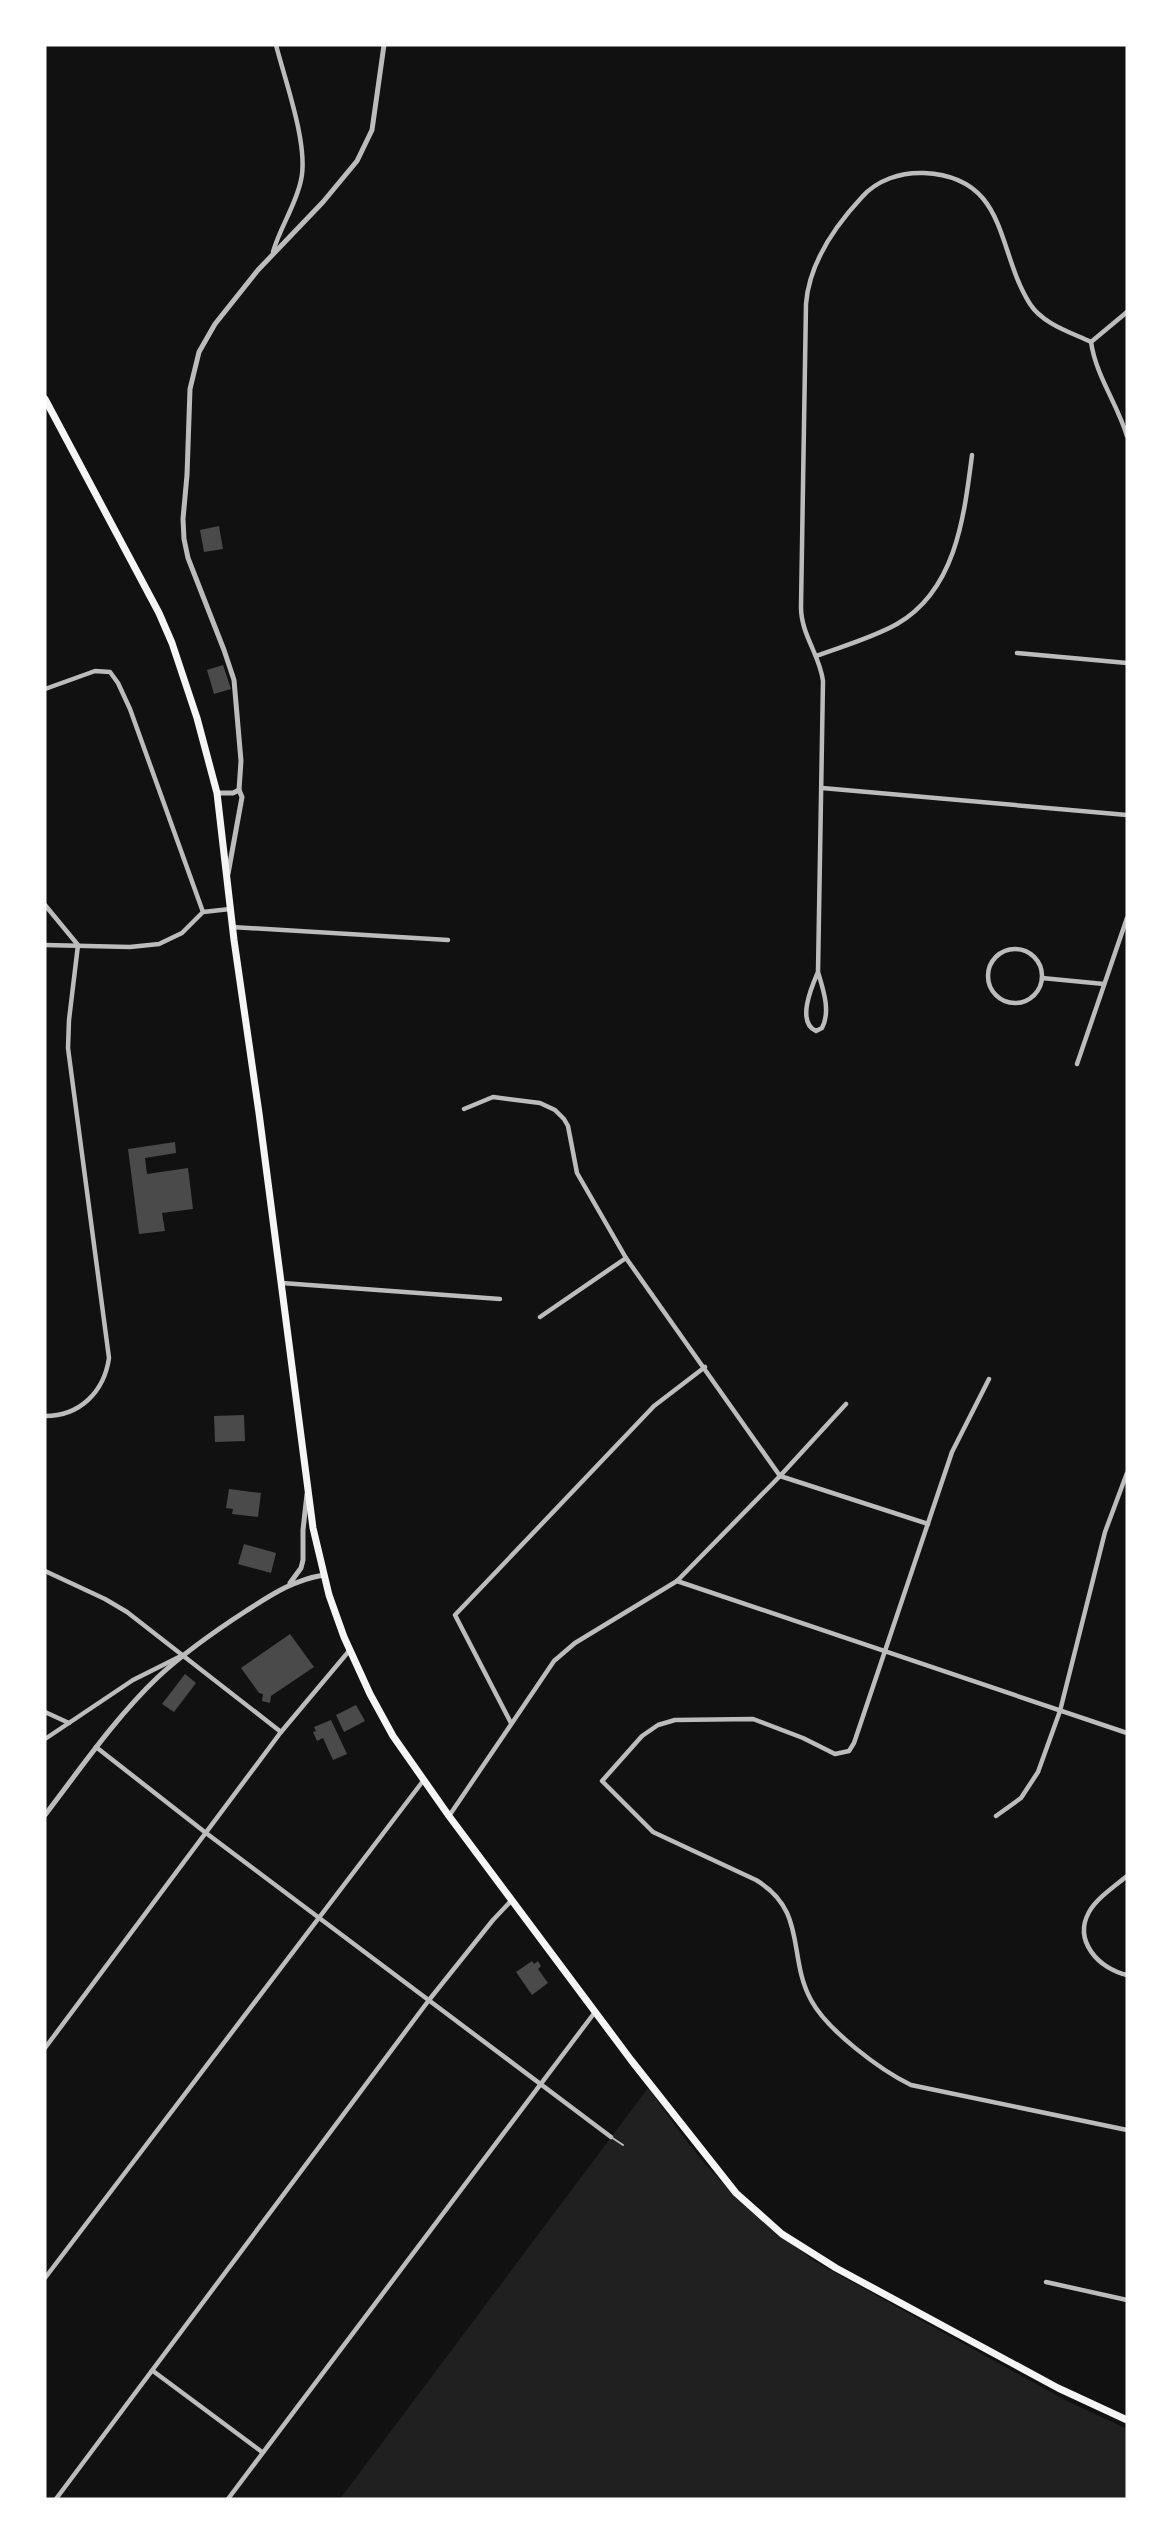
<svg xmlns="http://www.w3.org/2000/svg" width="1172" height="2544" viewBox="0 0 1172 2544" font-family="'Sofia Sans Condensed',sans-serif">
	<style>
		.green { fill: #202020 }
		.building { fill: #4a4a4a }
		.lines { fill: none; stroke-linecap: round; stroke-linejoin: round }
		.service { stroke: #bcbcbc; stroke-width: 2 }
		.minor { stroke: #bcbcbc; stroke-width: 4.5 }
		.tertiary { stroke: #bcbcbc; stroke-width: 5 }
		.primary { stroke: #f5f5f5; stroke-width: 7 }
	</style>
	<rect width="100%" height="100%" fill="#111"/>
	<path class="green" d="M648,2088C667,2113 685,2141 706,2165C739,2202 775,2233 816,2262L1065,2400L1127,2429V2499H340Z"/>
	<g class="building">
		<path d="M219,526L223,549L204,552L200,530Z"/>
		<path d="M223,665L231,689L214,694L207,670Z"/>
		<path d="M175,1142L176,1153L145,1158L147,1174L188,1168L193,1209L162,1213L165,1231L139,1234L128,1149Z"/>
		<path d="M244,1415L245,1441L215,1442L214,1416Z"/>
		<path d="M229,1489L261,1493L258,1517L232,1514L233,1509L226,1508Z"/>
		<path d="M244,1544L276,1553L271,1573L238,1564Z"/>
		<path d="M290,1634L314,1667L271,1696L270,1703L262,1701L263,1694L259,1693L241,1668Z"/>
		<path d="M185,1674L196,1683L174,1712L162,1704Z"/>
		<path d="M356,1705L365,1721L344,1732L336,1715Z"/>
		<path d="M331,1720L347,1754L333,1760L323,1738L317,1741L313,1732L316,1731L314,1727Z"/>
		<path d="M532,1961L534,1964L538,1961L541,1966L538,1969L548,1983L532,1995L516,1972Z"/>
	</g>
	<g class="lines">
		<path class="service" d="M611,2137L623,2145"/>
		<g class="minor">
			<path d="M273,252C280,227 296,205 301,180C309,146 285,80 276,45"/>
			<path d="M1091,342C1096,376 1117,403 1127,436"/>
			<path d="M1091,342L1127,312"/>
			<path d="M1017,653L1127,663"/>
			<path d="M816,656C843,646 872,638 897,624C956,590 964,517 972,455"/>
			<path d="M45,689L95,671L110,672L118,683L130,709L203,912"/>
			<path d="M822,788L1127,815"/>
			<path d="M45,905L78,945L69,1020L68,1048L109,1358C104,1392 80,1416 45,1416"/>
			<path d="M232,927L448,940"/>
			<path d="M45,945L130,947L159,944L182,933L203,912L230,909"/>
			<circle cx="1015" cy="976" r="27"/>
			<path d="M818,972C812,986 796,1022 816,1031L822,1028C831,1011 823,989 818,972L823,681C820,655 801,635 801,607L806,304C809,264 835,226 862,197C877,180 901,172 924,173C1009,177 996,251 1030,304C1043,324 1070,332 1091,342"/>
			<path d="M1042,978L1104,984"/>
			<path d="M1077,1064L1127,918"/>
			<path d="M464,1109L493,1097L540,1103L555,1110L564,1119L568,1126L577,1173L626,1258L780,1476L928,1524"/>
			<path d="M282,1283L500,1299"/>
			<path d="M540,1317L626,1258"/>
			<path d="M989,1379L952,1452L854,1743L849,1751L835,1754L803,1738L753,1719L675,1720L658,1725L642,1736L602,1781L653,1832L756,1880C808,1911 787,1956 811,2000C827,2030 880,2070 911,2085L1127,2130"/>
			<path d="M45,1571L105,1599L127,1612L281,1732"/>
			<path d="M677,1581L1127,1733"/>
			<path d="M45,1712L69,1723"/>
			<path d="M511,1723L455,1615L654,1406L705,1367"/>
			<path d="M45,1739L133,1680L179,1657"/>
			<path d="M96,1747L206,1833L611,2137"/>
			<path d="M449,1816L554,1661L575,1643L677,1581L780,1476L846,1404"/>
			<path d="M996,1816L1021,1798L1038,1772L1060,1711L1105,1532L1127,1473"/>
			<path d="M1127,1876C1115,1886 1097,1898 1089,1912C1073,1941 1099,1969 1127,1975"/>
			<path d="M45,2048L281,1732L349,1651"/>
			<path d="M45,2278L423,1781"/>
			<path d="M1046,2282L1127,2300"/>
			<path d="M153,2371L262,2452"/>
			<path d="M56,2499L429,2000L493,1920L512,1900"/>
			<path d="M228,2499L595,2012"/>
		</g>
		<g class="tertiary">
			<path d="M217,793H233L239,790"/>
			<path d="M228,874L242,797L239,790L241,761L234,680L224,650L188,558L184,539L183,519L187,475L190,389L199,352L215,324L258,270L323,202L357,161L372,130L384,45"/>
			<path d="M290,1583L301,1568L303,1560V1530L307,1494"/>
			<path d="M45,1815C81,1768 115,1718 158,1677C185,1652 215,1631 246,1611C271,1595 293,1580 324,1575"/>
		</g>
		<path class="primary" d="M45,399L159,613L172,643L197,718L217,793L234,940L259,1113L313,1528L329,1595L344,1637L370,1694L393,1736L449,1816L631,2060L736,2193L782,2234L836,2268L1058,2388L1127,2420"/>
	</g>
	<rect width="1172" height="2544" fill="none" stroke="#ffffff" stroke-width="93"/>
</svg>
